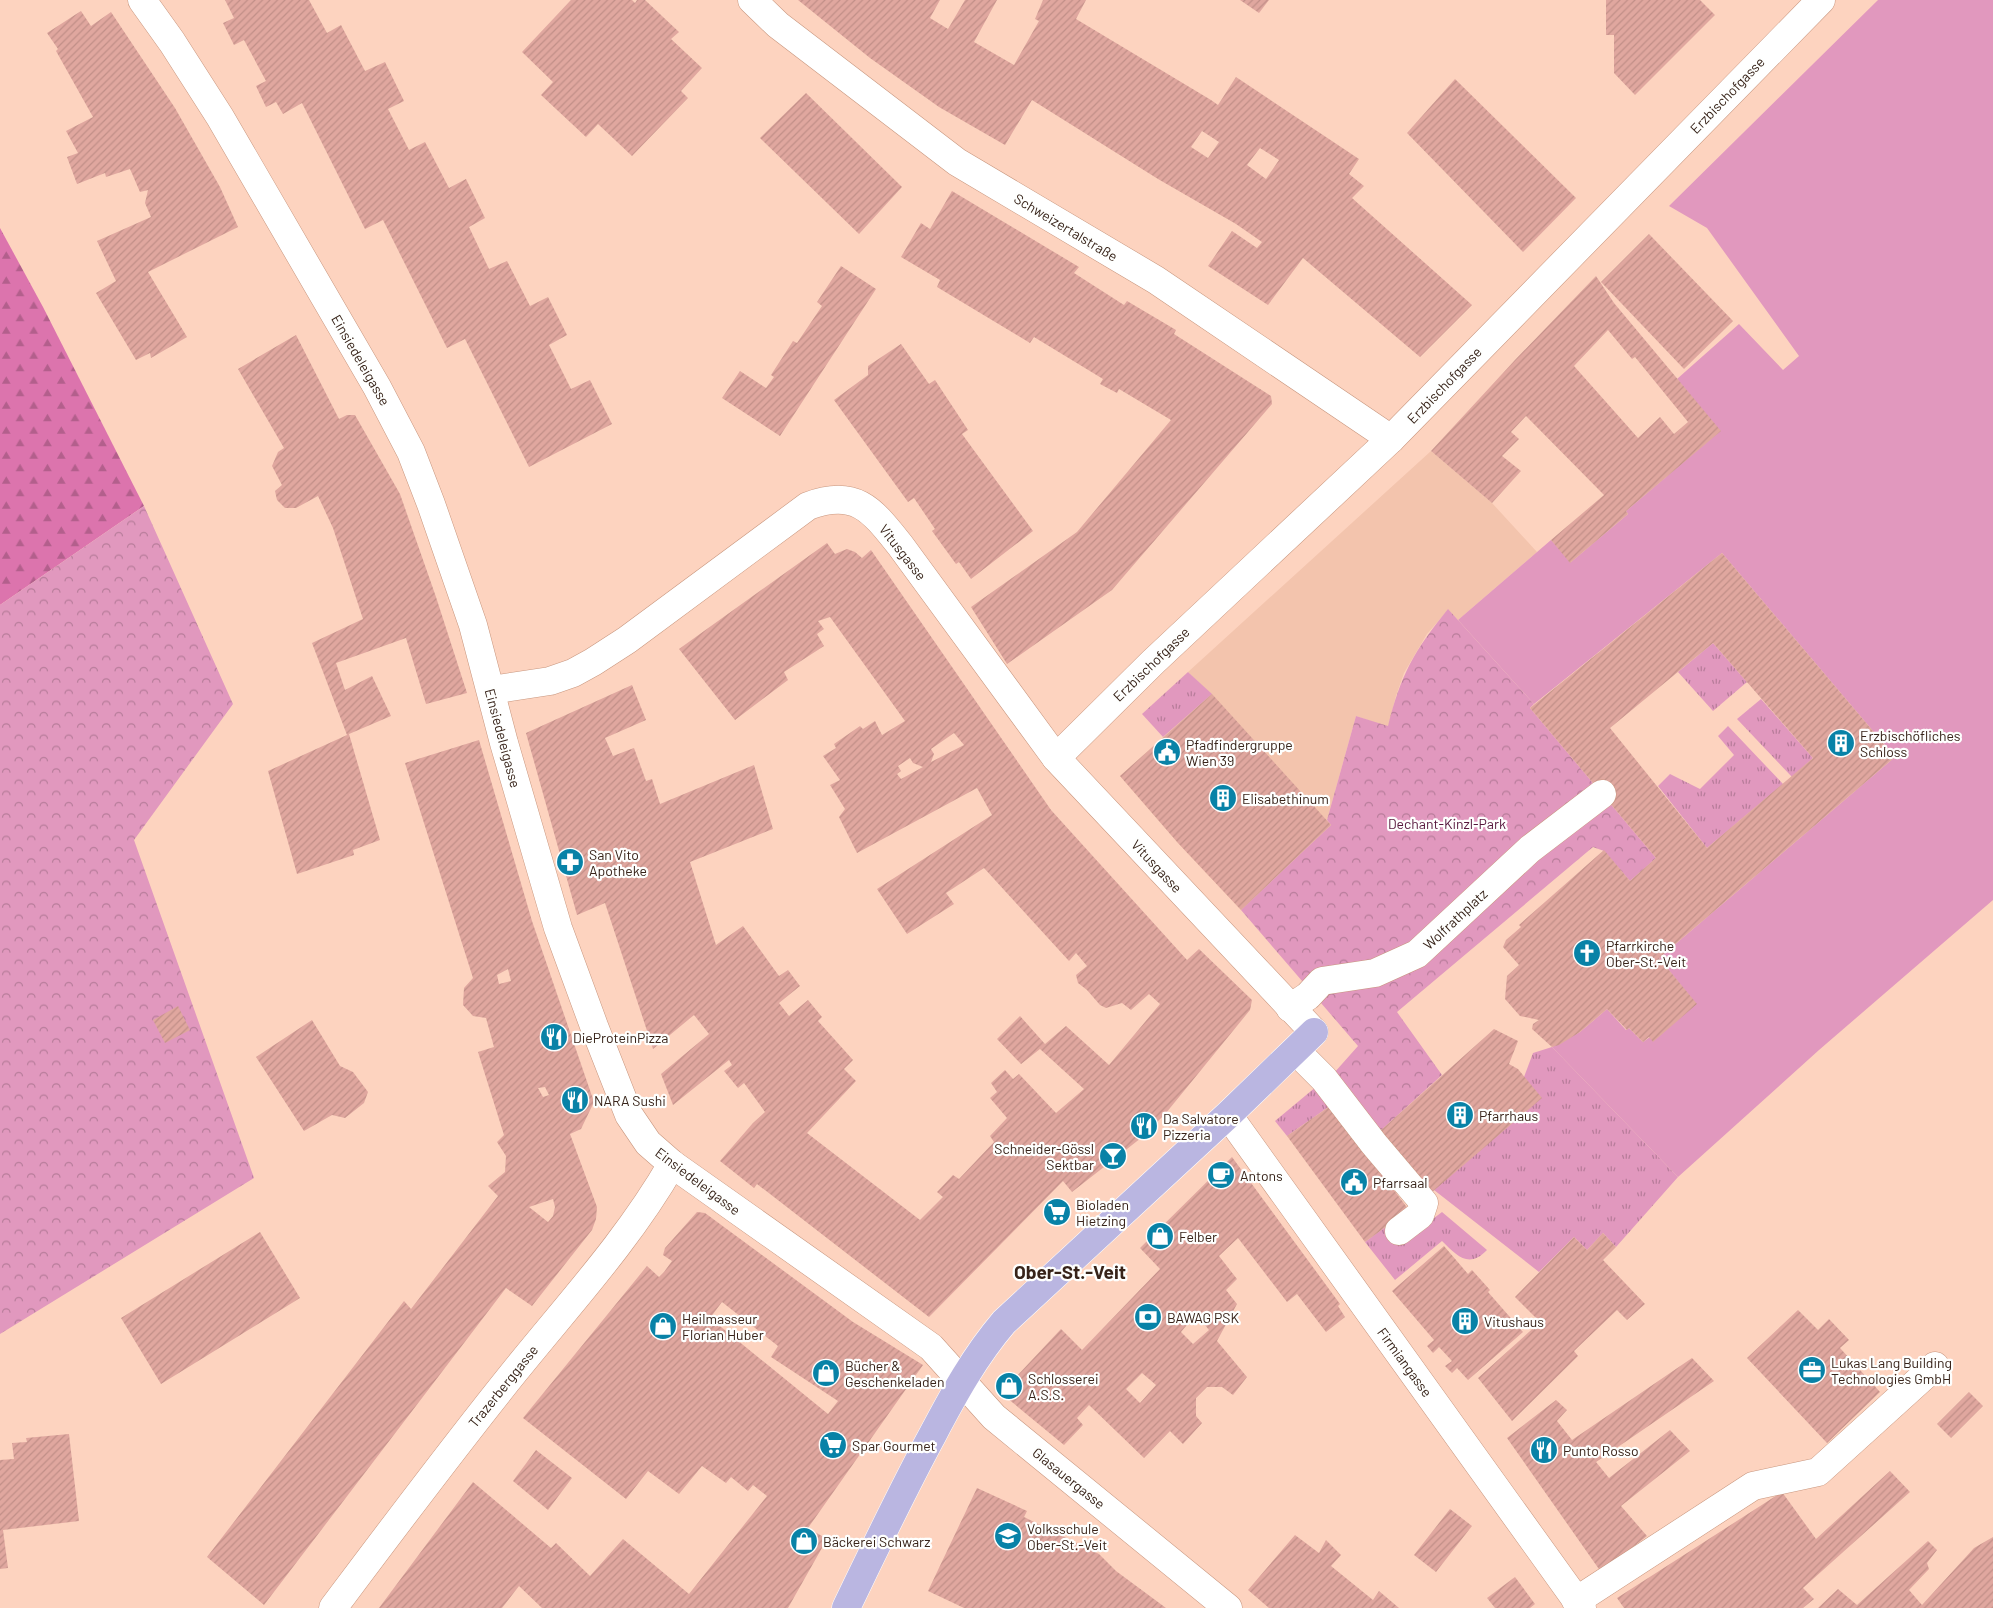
<svg xmlns="http://www.w3.org/2000/svg" width="1993" height="1608" viewBox="0 0 1993 1608" font-family="Barlow,sans-serif">
	<style>
		.built { fill: #f3c4ad }
		.grass { fill: url(#grass-tufts) }
		.forest { fill: url(#forest-firs) }
		.park { fill: url(#park-crowns) }
		.garden { fill: #e198be }
		.building { fill: url(#building-hatch); fill-rule: evenodd }
		.lines { fill: none; stroke-linecap: round; stroke-linejoin: round }
		.minor-casing { stroke: #c8967e; stroke-width: 29 }
		.major-casing { stroke: #fff; stroke-width: 29 }
		.minor { stroke: #fff; stroke-width: 28 }
		.major { stroke: #bab6e1; stroke-width: 28 }
		.labels { text-anchor: middle; dominant-baseline: central; stroke-width: 4.5; stroke-linejoin: round; paint-order: stroke }
		.street-label { font-size: 14px; fill: #372319; stroke: #fefffe }
		.poi-label { font-size: 14px; fill: #372319; stroke: #fefffe; text-anchor: start }
		.park-label { font-size: 14px; fill: #56163c; stroke: #fefffe }
		.district-label { font-size: 19px; font-weight: bold; fill: #372319; stroke: #fefffe }
	</style>
	<defs>
		<pattern id="grass-tufts" width="24" height="20" patternUnits="userSpaceOnUse" patternTransform="scale(1.25)"><rect width="24" height="20" fill="#e198be"/><path d="M3 7l-1-3M5 7V3M7 7l1-3M15 17l-1-3M17 17v-4M19 17l1-3" fill="none" stroke="#b77c9a"/></pattern>
		<pattern id="forest-firs" width="22" height="20" patternUnits="userSpaceOnUse" patternTransform="scale(1.25)"><rect width="22" height="20" fill="#dc74ad"/><path d="M5 1l3.5 6h-7zM16 11l3.5 6h-7z" fill="#b35f8c"/></pattern>
		<pattern id="park-crowns" width="20" height="18" patternUnits="userSpaceOnUse" patternTransform="scale(1.25)"><rect width="20" height="18" fill="#e198be"/><path d="M2 6a3 3 0 1 1 6 0M12 15a3 3 0 1 1 6 0" fill="none" stroke="#b77c9a"/></pattern>
		<pattern id="building-hatch" width="6" height="6" patternUnits="userSpaceOnUse" patternTransform="scale(1.25)"><rect width="6" height="6" fill="#e0a79f"/><path d="M-1 1l2-2M0 6l6-6M5 7l2-2" fill="none" stroke="#c18f88"/></pattern>
	</defs>
	<rect width="100%" height="100%" fill="#fdd3bf"/>
	<path class="built" d="M1431,451L1492,503L1537,552L1458,620L1448,610L1427,634L1404,673L1396,696L1388,727L1356,716L1327,820L1331,825L1241,910L1178,843L1120,776L1211,694L1188,672Z"/>
	<g class="grass">
		<path d="M1713,643L1747,682L1713,711L1678,672Z"/>
		<path d="M1188,672L1212,694L1163,737L1142,714Z"/>
		<path d="M1761,699L1813,758L1792,777L1737,719Z"/>
		<path d="M1728,726L1783,784L1707,848L1658,786L1670,774L1700,789L1734,755L1718,736Z"/>
		<path d="M1552,1047L1678,1177L1616,1247L1603,1233L1587,1250L1574,1237L1539,1272L1434,1190L1524,1077L1533,1053Z"/>
		<path d="M1317,1086L1330,1106L1287,1136L1275,1121Z"/>
		<path d="M1442,1212L1487,1250C1469,1269 1457,1256 1442,1241L1395,1280L1365,1242L1388,1225L1401,1243Z"/>
	</g>
	<path class="forest" d="M0,228L43,307L144,506L0,605Z"/>
	<g class="park">
		<path d="M144,506L233,704L134,840L254,1178L0,1334V605Z"/>
		<path d="M1448,609L1534,704L1530,708L1656,858L1630,881L1604,851L1593,847L1397,1012L1442,1075L1379,1132L1334,1073L1358,1046L1241,910L1331,825L1327,820L1356,716L1388,726C1401,674 1414,651 1448,609Z"/>
	</g>
	<path class="garden" d="M1878,0H1993V900L1819,1050L1678,1177L1552,1047L1580,1032L1607,1009L1626,1030L1629,1028L1643,1042L1696,1004L1659,958L1895,757L1722,553L1534,704L1458,620L1551,540L1571,562L1628,514L1626,511L1720,431L1677,379L1739,324L1783,370L1799,356L1707,228L1669,206Z"/>
	<g class="building">
		<path d="M225,0H309L327,33L341,25L365,71L385,62L404,101L388,109L409,150L425,142L449,188L466,179L485,218L469,227L489,269L507,261L530,306L548,297L567,335L549,345L571,389L590,380L612,424L529,467L465,339L447,348L383,220L365,229L302,103L283,114L276,102L266,107L256,86L266,81L244,40L234,45L223,23L234,18Z"/>
		<path d="M571,0H632L635,3L637,0H645L679,32L671,39L702,68L681,91L688,98L632,156L598,124L586,137L541,95L553,82L522,52Z"/>
		<path d="M798,0H940L930,18L948,29L965,0H997L974,42L1014,65L1039,21L1035,19L1043,0H1086L1076,19L1211,100L1218,105L1236,77L1359,159L1349,174L1364,186L1352,198L1472,305L1420,357L1303,258L1268,305L1208,266L1232,231L1257,248L1262,242L1236,224L1158,179L1032,100L1005,145L939,107L870,58ZM1202,131L1219,142L1208,158L1191,147ZM1260,148L1279,160L1266,179L1247,165Z"/>
		<path d="M1240,0H1269L1259,13Z"/>
		<path d="M1606,0H1700L1715,15L1635,95L1614,73V35H1606Z"/>
		<path d="M81,11L91,26L111,12L175,108L220,187L238,227L148,272L187,337L151,358L150,353L136,360L96,293L116,281L97,241L151,217L145,203L148,190L140,192L130,169L106,177L105,173L77,184L67,157L78,153L66,131L93,117L56,51L58,49L47,33Z"/>
		<path d="M1455,79L1576,198L1523,252L1407,133Z"/>
		<path d="M806,93L902,187L859,234L760,138Z"/>
		<path d="M952,191L1079,267L1074,273L1124,305L1127,301L1176,330L1174,334L1271,396L1272,404L1112,590L1007,664L971,607L1077,532L1171,420L1119,389L1117,393L1100,384L1103,379L1034,337L1030,343L937,287L940,280L901,257L921,223L930,229Z"/>
		<path d="M1649,234L1733,321L1684,369L1601,282Z"/>
		<path d="M841,266L876,289L780,436L722,398L740,371L766,388L774,377L771,375L793,341L797,343L822,306L817,302Z"/>
		<path d="M1596,276L1614,303L1721,431L1626,511L1628,514L1570,563L1551,540L1604,495L1526,416L1511,432L1519,439L1502,456L1521,471L1492,503L1431,451L1515,360ZM1608,330L1632,359L1635,357L1688,422L1674,434L1660,417L1638,438L1574,366Z"/>
		<path d="M296,335L339,419L347,415H355L400,494L436,597L467,693L426,704L406,638L336,663L345,690L372,676L391,716L349,734L380,840L353,850L354,855L297,874L268,771L347,735L312,643L363,619L333,528L318,496L296,508H285L277,500L275,491L282,485L272,466L278,452L284,448L238,369Z"/>
		<path d="M901,344L929,384L935,380L968,430L962,434L1033,531L971,579L959,562L956,564L932,531L935,529L914,498L908,502L834,400L868,375V366Z"/>
		<path d="M827,543L835,554L847,549L855,552L862,558L871,550L1051,810L1187,960L1199,949L1252,1000L1250,1010L1166,1113L1141,1138L1072,1192L1063,1181L929,1317L757,1184L754,1188L720,1161L753,1123L765,1112L744,1083L738,1088L724,1071L732,1065L729,1060L673,1105L661,1074L709,1034L694,1015L653,1049L605,903L577,915L526,733L632,685L646,720L605,738L613,756L634,748L646,781L652,779L660,804L754,765L773,829L690,862L716,945L743,926L779,976L788,970L800,986L779,1003L789,1016L808,1000L822,1017L818,1021L853,1060L844,1069L856,1081L807,1133L920,1220L943,1197L937,1192L953,1175L959,1179L994,1142L990,1136L1007,1118L990,1098L997,1092L991,1083L1005,1070L1013,1079L1019,1074L1056,1113L1084,1089L1040,1049L1021,1064L997,1039L1020,1016L1045,1044L1066,1026L1109,1065L1160,1004L1149,994L1131,1010L1122,1003L1106,1008L1100,1005L1087,990L1078,983L1076,975L1087,966L1076,953L1069,961L984,868L946,893L954,904L907,934L877,889L992,815L977,788L857,853L839,817L845,809L830,785L840,780L823,756L836,748L834,744L860,726L863,729L875,721L882,735L905,721L830,617L818,621L824,629L817,634L824,646L784,672L788,680L735,720L679,649ZM954,733L964,745L931,762L934,754L931,749ZM910,758L913,763L923,767L901,779L897,774L901,771L898,766Z"/>
		<path d="M1722,553L1895,757L1659,958L1697,1004L1653,1042L1649,1037L1643,1042L1629,1028L1627,1030L1607,1009L1580,1032L1559,1045L1552,1047L1532,1029L1533,1024L1539,1020L1520,1016L1505,999L1507,976L1519,965L1503,947L1506,940L1521,927L1519,925L1604,850L1630,881L1656,858L1530,708ZM1713,643L1813,758L1707,848L1610,728Z"/>
		<path d="M1212,694L1331,825L1241,910L1178,843L1120,776Z"/>
		<path d="M479,740L532,921L594,1102L581,1129L570,1134L597,1207L596,1219L592,1230L532,1306L506,1288L264,1605L207,1557L404,1301L411,1309L498,1196L488,1186L505,1172L506,1156L497,1142L504,1135L478,1052L494,1047L486,1018L473,1016L463,1005L464,988L473,978L405,763ZM508,969L511,981L499,984L497,975ZM545,1087L549,1095L543,1097L538,1088ZM553,1199L555,1207L553,1216L548,1222L529,1207Z"/>
		<path d="M178,1006L190,1030L165,1043L153,1020Z"/>
		<path d="M312,1020L340,1066L353,1072L368,1092L364,1103L345,1118L332,1115L304,1131L256,1057Z"/>
		<path d="M1494,1029L1518,1041L1509,1064L1518,1069L1542,1098L1431,1193L1379,1132Z"/>
		<path d="M1330,1106L1409,1210L1365,1242L1287,1136Z"/>
		<path d="M1232,1157L1340,1304L1338,1306L1345,1317L1326,1332L1297,1294L1287,1302L1238,1238L1219,1256L1237,1279L1226,1290L1237,1304L1217,1341L1247,1377L1233,1395L1222,1387H1207L1196,1398V1416L1202,1423L1183,1444L1170,1431L1144,1458L1089,1405L1077,1418L1083,1425L1064,1445L1001,1393L1061,1329L1082,1350L1160,1269L1140,1248ZM1196,1314L1209,1330L1193,1344L1181,1332ZM1142,1373L1156,1385L1140,1403L1126,1389Z"/>
		<path d="M697,1212L705,1213L853,1322L923,1365L808,1528L827,1539L788,1608H542L519,1586L502,1608H379L473,1482L551,1548L556,1543L590,1576L623,1539L689,1594L767,1496L753,1485L748,1491L731,1477L726,1483L702,1466L679,1494L648,1471L626,1499L523,1418L647,1266L659,1277L664,1272L672,1261L663,1255L665,1248ZM722,1302L778,1346L771,1357L838,1401L828,1414L710,1318Z"/>
		<path d="M260,1232L300,1298L161,1384L121,1318Z"/>
		<path d="M1603,1233L1616,1247L1603,1260L1645,1304L1627,1320L1617,1310L1574,1351L1578,1356L1512,1421L1478,1378L1540,1322L1515,1297L1574,1237L1587,1250Z"/>
		<path d="M1444,1246L1468,1274L1472,1270L1490,1290L1488,1292L1523,1332L1468,1380L1457,1368L1452,1373L1445,1366L1452,1361L1439,1347L1433,1353L1427,1346L1434,1340L1392,1291Z"/>
		<path d="M1798,1310L1818,1330L1829,1319L1849,1340L1840,1348L1880,1392L1827,1443L1747,1358Z"/>
		<path d="M1692,1358L1714,1381L1596,1462L1609,1478L1670,1430L1690,1451L1621,1506L1647,1536L1601,1572L1507,1438L1556,1400L1567,1410L1557,1421L1572,1440Z"/>
		<path d="M1969,1392L1983,1406L1951,1438L1937,1424Z"/>
		<path d="M69,1434L79,1521L3,1530L8,1568L0,1569V1460L14,1459L12,1443L27,1442L26,1438Z"/>
		<path d="M536,1450L572,1478L548,1510L513,1481Z"/>
		<path d="M1890,1471L1910,1492L1803,1588L1814,1599L1803,1608H1624L1617,1598L1782,1492L1816,1539Z"/>
		<path d="M977,1488L1027,1511L1024,1517L1099,1554L1116,1571L1166,1608H964L928,1591Z"/>
		<path d="M1450,1509L1472,1526L1436,1572L1414,1555Z"/>
		<path d="M1295,1535L1319,1553L1326,1540L1341,1555L1331,1566L1373,1600L1379,1591L1399,1608H1269L1248,1590Z"/>
		<path d="M1993,1537V1608H1818L1838,1589L1857,1605L1928,1541L1937,1550L1927,1563L1929,1569L1909,1590L1922,1605L1974,1548Z"/>
		<path d="M1515,1577L1535,1604L1530,1608H1495L1487,1598Z"/>
	</g>
	<g class="lines">
		<g class="minor-casing">
			<g id="minor">
				<path d="M142,0L172,42L220,117L377,387L411,452L431,504L473,625L504,743L558,928L594,1026L629,1115L648,1143L672,1164L931,1347L994,1417L1228,1608"/>
				<path d="M752,0L778,25L957,162L1156,280L1391,439"/>
				<path d="M491,690L550,681L573,673L593,662L627,640L808,506C856,488 872,510 900,545L1056,758L1314,1032"/>
				<path d="M1056,758L1153,662L1391,439L1821,0"/>
				<path d="M1290,1008L1308,996L1322,981L1375,973L1417,954L1530,849L1602,794"/>
				<path d="M1296,1051L1324,1079L1374,1144L1424,1203L1420,1215L1399,1231"/>
				<path d="M1228,1115L1582,1608"/>
				<path d="M1576,1601L1753,1486L1818,1472L1935,1366"/>
				<path d="M333,1608C393,1528 452,1449 515,1371C569,1304 629,1239 672,1164"/>
			</g>
		</g>
		<g class="major-casing">
			<path id="major" d="M846,1608C874,1550 902,1491 933,1434C954,1394 975,1356 1004,1322L1228,1115L1314,1032"/>
		</g>
		<use href="#minor" class="minor"/>
		<use href="#major" class="major"/>
	</g>
	<defs>
		<g id="building-disc" transform="scale(1.4375)"><circle r="9.5" fill="#0882a7" stroke="#fefffe"/><path d="M-4-6H4V6H1V3H-1V6H-4ZM-2.5-4.3h1.7v1.8h-1.7ZM.8-4.3h1.7v1.8H.8ZM-2.5-1h1.7V.8h-1.7ZM.8-1h1.7V.8H.8Z" fill="#fff"/></g>
		<g id="civic-disc" transform="scale(1.4375)"><circle r="9.5" fill="#0882a7" stroke="#fefffe"/><path d="M-.6-6.5H3V-4.5H.6V-3L4-1V1h2V6H-6V1h2V-1L-.6-3ZM-1.2 2.5V6h2.4V2.5Z" fill="#fff"/></g>
		<g id="pharmacy-disc" transform="scale(1.4375)"><circle r="9.5" fill="#0882a7" stroke="#fefffe"/><path d="M-2-6h4v4h4v4h-4v4h-4v-4h-4v-4h4Z" fill="#fff"/></g>
		<g id="church-disc" transform="scale(1.4375)"><circle r="9.5" fill="#0882a7" stroke="#fefffe"/><path d="M-1.2-6h2.4v3.5h3.3v2.4h-3.3V6h-2.4V-.1h-3.3v-2.4h3.3Z" fill="#fff"/></g>
		<g id="restaurant-disc" transform="scale(1.4375)"><circle r="9.5" fill="#0882a7" stroke="#fefffe"/><path d="M-5-6h1v4h1v-4h1v4h1v-4h1v5L-1.5 .5V6h-2V.5L-5-1ZM5-6V6H3V1.5H1.5Q1.5-4 5-6Z" fill="#fff"/></g>
		<g id="bar-disc" transform="scale(1.4375)"><circle r="9.5" fill="#0882a7" stroke="#fefffe"/><path d="M-6-5H6L.8 .8V4.5H3.5V6h-7V4.5H-.8V.8Z" fill="#fff"/></g>
		<g id="cafe-disc" transform="scale(1.4375)"><circle r="9.5" fill="#0882a7" stroke="#fefffe"/><path d="M-5.5-4.5H6V0H3Q3 3.5 0 3.5H-2.5Q-5.5 3.5-5.5 0ZM3-3.2v2h1.7v-2ZM-6 4.5H4V6H-6Z" fill="#fff"/></g>
		<g id="supermarket-disc" transform="scale(1.4375)"><circle r="9.5" fill="#0882a7" stroke="#fefffe"/><path d="M-6-5.5h2.5l.6 2H6L4.5 2H-2.5L-4.4-4H-6ZM-1.5 3.2a1.3 1.3 0 1 0 .1 0ZM3 3.2a1.3 1.3 0 1 0 .1 0Z" fill="#fff"/></g>
		<g id="shop-disc" transform="scale(1.4375)"><circle r="9.5" fill="#0882a7" stroke="#fefffe"/><path d="M-5-2.5h2.3a2.7 3.5 0 0 1 5.4 0H5L5.5 6h-11ZM-1.5-2.5h3a1.5 2.3 0 0 0-3 0Z" fill="#fff"/></g>
		<g id="bank-disc" transform="scale(1.4375)"><circle r="9.5" fill="#0882a7" stroke="#fefffe"/><path d="M-6-4H6V4H-6ZM0-2.3a2.3 2.3 0 1 0 0 4.6a2.3 2.3 0 1 0 0-4.6Z" fill="#fff"/></g>
		<g id="office-disc" transform="scale(1.4375)"><circle r="9.5" fill="#0882a7" stroke="#fefffe"/><path d="M-6-3h4V-5.5h4V-3h4V5H-6ZM-1-4.5V-3h2v-1.5ZM-6 0V1H6V0Z" fill="#fff"/></g>
		<g id="school-disc" transform="scale(1.4375)"><circle r="9.5" fill="#0882a7" stroke="#fefffe"/><path d="M0-5L7-2L0 1L-7-2ZM-4 1L0 2.5L4 1V4Q0 6-4 4Z" fill="#fff"/></g>
	</defs>
	<g fill-rule="evenodd">
		<use href="#building-disc" x="1841" y="743"/>
		<use href="#civic-disc" x="1167" y="752"/>
		<use href="#building-disc" x="1223" y="798"/>
		<use href="#pharmacy-disc" x="570" y="862"/>
		<use href="#church-disc" x="1587" y="953"/>
		<use href="#restaurant-disc" x="554" y="1037"/>
		<use href="#restaurant-disc" x="575" y="1100"/>
		<use href="#building-disc" x="1460" y="1115"/>
		<use href="#restaurant-disc" x="1144" y="1126"/>
		<use href="#bar-disc" x="1113" y="1156"/>
		<use href="#cafe-disc" x="1221" y="1175"/>
		<use href="#civic-disc" x="1354" y="1182"/>
		<use href="#supermarket-disc" x="1057" y="1212"/>
		<use href="#shop-disc" x="1160" y="1236"/>
		<use href="#bank-disc" x="1148" y="1317"/>
		<use href="#building-disc" x="1465" y="1321"/>
		<use href="#shop-disc" x="663" y="1326"/>
		<use href="#office-disc" x="1812" y="1370"/>
		<use href="#shop-disc" x="826" y="1373"/>
		<use href="#shop-disc" x="1009" y="1386"/>
		<use href="#supermarket-disc" x="833" y="1445"/>
		<use href="#restaurant-disc" x="1544" y="1450"/>
		<use href="#school-disc" x="1008" y="1536"/>
		<use href="#shop-disc" x="804" y="1541"/>
	</g>
	<g class="labels">
		<g class="street-label">
			<text transform="translate(1727 95) rotate(-46)">Erzbischofgasse</text>
			<text transform="translate(1066 227) rotate(31)">Schweizertalstraße</text>
			<text transform="translate(361 360) rotate(60)">Einsiedeleigasse</text>
			<text transform="translate(1444 385) rotate(-46)">Erzbischofgasse</text>
			<text transform="translate(903 552) rotate(52)">Vitusgasse</text>
			<text transform="translate(1151 664) rotate(-44)">Erzbischofgasse</text>
			<text transform="translate(503 738) rotate(75)">Einsiedeleigasse</text>
			<text transform="translate(1157 866) rotate(47)">Vitusgasse</text>
			<text transform="translate(1455 919) rotate(-43)">Wolfrathplatz</text>
			<text transform="translate(698 1181) rotate(37)">Einsiedeleigasse</text>
			<text transform="translate(1405 1362) rotate(54)">Firmiangasse</text>
			<text transform="translate(503 1386) rotate(-51)">Trazerberggasse</text>
			<text transform="translate(1069 1478) rotate(39)">Glasauergasse</text>
		</g>
		<g class="poi-label">
			<text x="1860" y="735">Erzbischöfliches<tspan x="1860" dy="16">Schloss</tspan></text>
			<text x="1186" y="744">Pfadfindergruppe<tspan x="1186" dy="16">Wien 39</tspan></text>
			<text x="1242" y="798">Elisabethinum</text>
			<text x="589" y="854">San Vito<tspan x="589" dy="16">Apotheke</tspan></text>
			<text x="1606" y="945">Pfarrkirche<tspan x="1606" dy="16">Ober-St.-Veit</tspan></text>
			<text x="573" y="1037">DieProteinPizza</text>
			<text x="594" y="1100">NARA Sushi</text>
			<text x="1479" y="1115">Pfarrhaus</text>
			<text x="1163" y="1118">Da Salvatore<tspan x="1163" dy="16">Pizzeria</tspan></text>
			<text x="1094" y="1148" text-anchor="end">Schneider-Gössl<tspan x="1094" dy="16">Sektbar</tspan></text>
			<text x="1240" y="1175">Antons</text>
			<text x="1373" y="1182">Pfarrsaal</text>
			<text x="1076" y="1204">Bioladen<tspan x="1076" dy="16">Hietzing</tspan></text>
			<text x="1179" y="1236">Felber</text>
			<text x="1167" y="1317">BAWAG PSK</text>
			<text x="682" y="1318">Heilmasseur<tspan x="682" dy="16">Florian Huber</tspan></text>
			<text x="1484" y="1321">Vitushaus</text>
			<text x="1831" y="1362">Lukas Lang Building<tspan x="1831" dy="16">Technologies GmbH</tspan></text>
			<text x="845" y="1365">Bücher &amp;<tspan x="845" dy="16">Geschenkeladen</tspan></text>
			<text x="1028" y="1378">Schlosserei<tspan x="1028" dy="16">A.S.S.</tspan></text>
			<text x="852" y="1445">Spar Gourmet</text>
			<text x="1563" y="1450">Punto Rosso</text>
			<text x="1027" y="1528">Volksschule<tspan x="1027" dy="16">Ober-St.-Veit</tspan></text>
			<text x="823" y="1541">Bäckerei Schwarz</text>
		</g>
		<g class="park-label">
			<text x="1447" y="823">Dechant-Kinzl-Park</text>
		</g>
		<g class="district-label">
			<text x="1070" y="1271">Ober-St.-Veit</text>
		</g>
	</g>
</svg>
